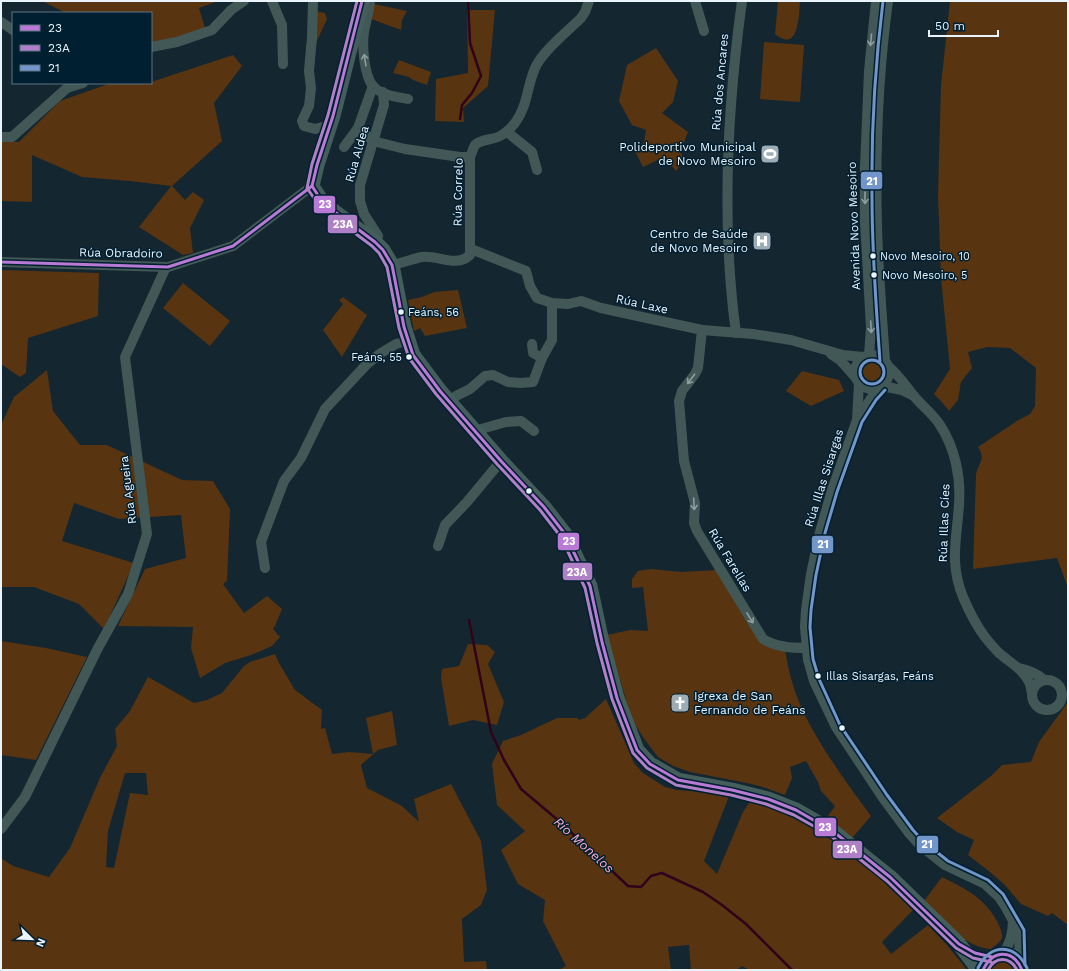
<svg xmlns="http://www.w3.org/2000/svg" width="1069" height="971" viewBox="0 0 1069 971" font-family="'Work Sans',sans-serif">
	<style>
		.green { fill: #583411; fill-rule: evenodd }
		.lines { fill: none; stroke-linecap: round; stroke-linejoin: round }
		.stream { stroke: #31031a; stroke-width: 2.5 }
		.street { stroke: #425856; stroke-width: 10 }
		.secondary { stroke: #435e5b; stroke-width: 15 }
		.bus-1-casing { stroke: #001f31; stroke-width: 6 }
		.bus-2-casing { stroke: #001f31; stroke-width: 6 }
		.bus-3-casing { stroke: #001f31; stroke-width: 6 }
		.bus-1 { stroke: #b97ad5; stroke-width: 3 }
		.bus-2 { stroke: #b080c7; stroke-width: 3 }
		.bus-3 { stroke: #7296c9; stroke-width: 3 }
		.oneway { stroke: #8d9ea1 }
		.bus-dot { fill: #e9f4fc; stroke: #001f31; stroke-width: 1.5 }
		.labels { text-anchor: middle; dominant-baseline: central; stroke-width: 3; stroke-linejoin: round; paint-order: stroke }
		.bus-label { font-size: 11px; fill: #e9f4fc; stroke: #001f31; text-anchor: start }
		.street-label { font-size: 12px; fill: #e9f4fc; stroke: #001f31 }
		.poi-label { font-size: 12px; fill: #e9f4fc; stroke: #001f31; text-anchor: end }
		.water-label { font-size: 13px; font-style: italic; fill: #fcaec9; stroke: #001f31 }
		.line-badge { stroke: #001f31; stroke-width: 1.5 }
		.badge-label { font-size: 11px; text-anchor: middle; font-weight: bold; fill: #fff }
	</style>
	<rect width="100%" height="100%" fill="#142630"/>
	<g class="green">
		<path d="M42,1H218L199,8L205,28L177,38L151,43V13H66Z"/>
		<path d="M778,1H800C799,15 799,54 775,34Z"/>
		<path d="M950,1H1068V588L1057,558L973,569L976,474C979,462 986,459 978,447L1017,421L1030,414L1035,406L1036,368L1010,348L987,347L968,352L972,368L961,382L958,400L949,411L941,401L934,394L950,369L941,278L938,195L941,85Z"/>
		<path d="M374,4L407,11L402,20L401,30L371,19Z"/>
		<path d="M467,10H495L488,86L463,108L464,122L435,121L436,79L468,73Z"/>
		<path d="M315,11L325,13L327,19L316,43Z"/>
		<path d="M764,42L804,45L800,102L760,99Z"/>
		<path d="M656,48L678,81L673,102L662,113L688,132L680,152L685,159L676,171L664,157L643,167L635,151L644,142L646,130L632,125L619,101L627,65Z"/>
		<path d="M233,55L242,66L214,103L222,141L172,186L185,200L193,192L204,200L190,228L193,253L183,255L139,227L171,186L130,181L82,177L32,155V202L1,201V142H19L60,101L111,83H151V82Z"/>
		<path d="M399,60L431,72L427,85L413,80L409,77L393,73Z"/>
		<path d="M1,270L99,273L98,316L28,338L26,373L20,377L1,364Z"/>
		<path d="M183,283L230,321L210,346L163,308Z"/>
		<path d="M458,290L467,328L425,336L420,328L414,331L408,300L422,297L434,292Z"/>
		<path d="M343,297L367,315L342,357L323,330L343,304L339,300Z"/>
		<circle cx="872" cy="372" r="13"/>
		<path d="M47,370L53,411L80,445H107L182,480L213,481L230,509L227,581L223,584L244,613L267,596L282,609L275,626L273,629L280,637L272,646L251,655L225,663L200,678L191,648L193,627L118,626L145,569L186,558L181,515L119,519L74,503L62,541L134,563L104,629L79,604L34,587H1V425L14,397Z"/>
		<path d="M802,371L839,380L844,391L811,406L786,391Z"/>
		<path d="M651,569L681,572L717,570L761,641L785,649C787,661 789,673 793,685C806,729 844,779 871,816L852,838L825,820L835,806L821,791L818,782L806,761L790,767L792,778L785,795L763,787L747,783L690,772L673,766L658,757L645,740L632,720L607,635L630,630L648,631L643,587L632,588V579L638,571Z"/>
		<path d="M1,641L46,648L87,657L36,760L1,755Z"/>
		<path d="M468,644L487,645L495,652L488,664L504,702L497,725L473,720L449,726L441,678L442,669L459,666Z"/>
		<path d="M275,654L279,663L295,690L322,710L321,729L325,728L332,754L349,752L373,754L366,718L392,711L397,745L378,750L361,765L367,788L402,806L419,822L414,799L451,784L481,841L487,890L481,905L462,919L464,962L486,961L487,970H1V858L13,866L49,877L70,848L100,778L117,746L115,729L130,711L148,677L194,703L207,700L222,693L244,666L250,662ZM125,773H146L148,795L130,793L114,868L106,867L108,831Z"/>
		<path d="M606,699L634,763L643,773L665,787L677,790L703,792L729,796L704,861L717,874L743,812L751,800C798,818 837,839 875,872C889,883 901,897 914,909L882,942L891,954L928,925L947,945L967,970H749L742,966L736,970H691L689,945L668,947L671,970H559L566,966L543,921L545,900L518,884L501,850L525,831L497,805L492,764L503,741L521,735L557,718H577L579,720L585,718Z"/>
		<path d="M1068,702V925L1052,913L1048,916L1021,904L1005,885L990,872L968,855L974,840L957,832L937,818L991,776L1002,765L1031,762L1039,742Z"/>
		<path d="M942,877C966,889 985,898 998,923C1000,928 1003,933 1002,938C1000,943 994,946 991,949C961,946 944,921 924,901Z"/>
		<path d="M1001,960L1010,962L1015,970H989L990,967Z"/>
	</g>
	<g class="lines">
		<g class="stream">
			<path d="M460,119L462,105L472,93L481,76L470,43L468,1"/>
			<path d="M469,620L491,732L504,760L521,789L559,821L628,886L641,887L651,876L662,873L703,892L722,905L746,924L792,970"/>
		</g>
		<g class="street">
			<path d="M272,1L282,25L283,64"/>
			<path d="M313,1L312,37L309,71L311,88L309,106L302,121L304,126L315,129L330,125"/>
			<path d="M370,1C369,12 366,21 364,32C362,45 364,76 373,86C381,95 396,97 408,99"/>
			<path d="M695,1L704,31"/>
			<path d="M1,22L13,30"/>
			<path d="M151,47L177,42L212,30L231,10L244,1"/>
			<path d="M358,128L373,141L405,149L460,157H470"/>
			<path d="M507,132L532,152L537,170"/>
			<path d="M1,137H12L67,88L83,83"/>
			<path d="M344,147L358,128L373,86"/>
			<path d="M375,242L378,236L364,214L360,201V185L384,105L383,92"/>
			<path d="M471,249L526,271L530,286L537,298L552,303L568,304L581,301L601,308L702,330L753,334L791,340L843,355L863,357"/>
			<path d="M1,262L168,267L233,246L312,186"/>
			<path d="M392,265C402,263 412,259 422,257C439,255 456,268 470,255V157C472,153 473,148 475,145C481,139 491,140 498,137C505,134 510,129 515,123C528,106 527,84 536,66C544,50 568,31 581,18L585,12L589,1"/>
			<path d="M702,330L698,368L695,374L682,391L679,401L684,461L695,503L694,523L697,531L763,639C777,647 791,648 807,648"/>
			<path d="M736,333C721,223 727,110 742,1"/>
			<path d="M532,344L533,353L542,358"/>
			<path d="M831,354L840,360L856,378"/>
			<circle cx="872" cy="372" r="17"/>
			<path d="M869,355L871,328L865,221V167L869,71L876,1"/>
			<path d="M885,361C882,315 878,270 877,225C875,150 878,75 888,1"/>
			<path d="M888,366C899,375 905,385 914,396C922,406 933,414 940,425C955,448 961,477 959,504C957,539 949,562 963,597C969,611 975,624 985,637C989,642 994,648 999,653C1009,662 1023,669 1029,682C1031,685 1031,690 1032,694"/>
			<path d="M882,386L902,390L912,395"/>
			<path d="M881,387L872,397L857,420L832,490L820,532L811,574L806,610L805,627L808,660L814,681L836,727L883,798L909,833L920,845L945,865L985,884L999,897L1005,906L1019,932L1020,965"/>
			<path d="M449,402L456,396L470,389L485,376L493,375L508,382L521,383L533,382L542,358L552,340V303"/>
			<path d="M857,420L859,383"/>
			<path d="M474,431L506,422L521,421L534,431"/>
			<path d="M438,546L445,525L467,502L501,461"/>
			<path d="M265,568L261,542L284,481L301,458L325,409L367,364L381,353L396,344L407,341"/>
			<path d="M1018,668C1028,670 1037,673 1044,680"/>
			<circle cx="1047" cy="695" r="15"/>
			<path d="M1,829L25,797L98,648L128,594L147,534L125,357L166,267"/>
			<path d="M1002,954C1011,944 1013,933 1013,920"/>
		</g>
		<g class="secondary">
			<path d="M362,1L333,116L317,165L312,186L323,203L375,242L383,250L392,265L404,327L413,355L440,391L501,461L544,507L565,534L590,586L602,642L617,698L637,750L650,764L678,780L732,790L768,799L796,810L834,832L890,877L959,944L979,970"/>
			<path d="M983,970C989,949 1016,948 1022,970"/>
		</g>
		<g class="bus-1-casing">
			<g id="bus-1">
				<path d="M362,1L333,116L317,165L312,186L323,203L375,242L383,250L392,265L404,327L413,355L440,391L501,461L544,507L565,534L590,586L602,642L617,698L637,750L650,764L678,780L732,790L768,799L796,810L834,832L890,877L959,944L975,953L992,957"/>
				<path d="M1,262L168,267L233,246L312,186"/>
				<path d="M983,970C993,949 1013,949 1022,970"/>
			</g>
		</g>
		<g class="bus-2-casing">
			<g id="bus-2">
				<path d="M357,1L328,115L312,164L307,188L320,207L372,246L379,253L387,267L399,328L409,358L436,394L497,464L540,510L561,537L585,588L597,643L612,699L633,753L647,768L676,785L731,795L766,804L794,815L831,836L887,881L956,948L973,958L991,962"/>
				<path d="M988,970C995,956 1010,956 1017,970"/>
			</g>
		</g>
		<g class="bus-3-casing">
			<g id="bus-3">
				<circle cx="872" cy="372" r="12"/>
				<path d="M880,361C876,307 872,252 872,198C871,132 875,66 883,1"/>
				<path d="M885,390L876,400L862,422L837,492L825,533L816,575L811,610L810,627L813,659L819,679L840,725L887,795L913,830L923,841L948,861L988,880L1003,894L1024,930L1025,965"/>
				<path d="M978,968C990,943 1015,943 1027,968"/>
			</g>
		</g>
		<use href="#bus-1" class="bus-1"/>
		<use href="#bus-2" class="bus-2"/>
		<use href="#bus-3" class="bus-3"/>
	</g>
	<defs><path id="oneway-shaft" d="M-6 0H5M1.5-3L5.5 0L1.5 3" fill="none" stroke-width="1.6" stroke-linecap="round" stroke-linejoin="round"/></defs>
	<g class="oneway">
		<use href="#oneway-shaft" transform="translate(871 40) rotate(95)"/>
		<use href="#oneway-shaft" transform="translate(365 60) rotate(-99)"/>
		<use href="#oneway-shaft" transform="translate(865 198) rotate(90)"/>
		<use href="#oneway-shaft" transform="translate(871 327) rotate(87)"/>
		<use href="#oneway-shaft" transform="translate(691 379) rotate(127)"/>
		<use href="#oneway-shaft" transform="translate(694 504) rotate(87)"/>
		<use href="#oneway-shaft" transform="translate(750 618) rotate(58)"/>
	</g>
	<defs>
		<g id="stadium-square" transform="scale(1)"><rect x="-9" y="-9" width="18" height="18" rx="4" fill="#9eacb5" stroke="#001f31"/><path d="M0-5a6.5 5 0 1 0 0 10a6.5 5 0 1 0 0-10ZM-3.5-1.8h7v3.6h-7Z" fill="#fff"/></g>
		<g id="hospital-square" transform="scale(1)"><rect x="-9" y="-9" width="18" height="18" rx="4" fill="#9eacb5" stroke="#001f31"/><path d="M-5-5h3v3.5h4V-5h3V5h-3V1.5h-4V5h-3Z" fill="#fff"/></g>
		<g id="church-square" transform="scale(1)"><rect x="-9" y="-9" width="18" height="18" rx="4" fill="#9eacb5" stroke="#001f31"/><path d="M-1.2-6h2.4v3.5h3.3v2.4h-3.3V6h-2.4V-.1h-3.3v-2.4h3.3Z" fill="#fff"/></g>
	</defs>
	<g fill-rule="evenodd">
		<use href="#stadium-square" x="770" y="154"/>
		<use href="#hospital-square" x="762" y="241"/>
		<use href="#church-square" x="680" y="703"/>
	</g>
	<g class="bus-dot">
		<circle cx="873" cy="256" r="3.5"/>
		<circle cx="874" cy="275" r="3.5"/>
		<circle cx="401" cy="312" r="3.5"/>
		<circle cx="409" cy="357" r="3.5"/>
		<circle cx="529" cy="491" r="3.5"/>
		<circle cx="818" cy="676" r="3.5"/>
		<circle cx="842" cy="728" r="3.5"/>
	</g>
	<g class="labels">
		<g class="bus-label">
			<text x="880" y="256">Novo Mesoiro, 10</text>
			<text x="882" y="275">Novo Mesoiro, 5</text>
			<text x="408" y="312">Feáns, 56</text>
			<text x="402" y="357" text-anchor="end">Feáns, 55</text>
			<text x="826" y="676">Illas Sisargas, Feáns</text>
		</g>
		<g class="street-label">
			<text transform="translate(720 82) rotate(-85)">Rúa dos Ancares</text>
			<text transform="translate(357 154) rotate(-74)">Rúa Aldea</text>
			<text transform="translate(458 192) rotate(-89)">Rúa Correlo</text>
			<text transform="translate(854 226) rotate(-92)">Avenida Novo Mesoiro</text>
			<text transform="translate(121 253) rotate(1)">Rúa Obradoiro</text>
			<text transform="translate(642 304) rotate(13)">Rúa Laxe</text>
			<text transform="translate(824 478) rotate(-72)">Rúa Illas Sisargas</text>
			<text transform="translate(128 490) rotate(-97)">Rúa Agueira</text>
			<text transform="translate(944 523) rotate(-88)">Rúa Illas Cíes</text>
			<text transform="translate(730 560) rotate(59)">Rúa Farellas</text>
		</g>
		<g class="poi-label">
			<text x="756" y="147">Polideportivo Municipal<tspan x="756" dy="14">de Novo Mesoiro</tspan></text>
			<text x="748" y="234">Centro de Saúde<tspan x="748" dy="14">de Novo Mesoiro</tspan></text>
			<text x="694" y="696" text-anchor="start">Igrexa de San<tspan x="694" dy="14">Fernando de Feáns</tspan></text>
		</g>
		<g class="water-label">
			<text transform="translate(584 845) rotate(42)">Río Monelos</text>
		</g>
	</g>
	<g class="line-badge">
		<rect x="860" y="171" width="23" height="19" rx="4" fill="#7296c9"/>
		<rect x="313" y="195" width="23" height="19" rx="4" fill="#b97ad5"/>
		<rect x="327" y="214" width="31" height="20" rx="4" fill="#b080c7"/>
		<rect x="557" y="532" width="23" height="19" rx="4" fill="#b97ad5"/>
		<rect x="811" y="535" width="23" height="19" rx="4" fill="#7296c9"/>
		<rect x="562" y="562" width="31" height="19" rx="4" fill="#b080c7"/>
		<rect x="814" y="817" width="23" height="20" rx="4" fill="#b97ad5"/>
		<rect x="916" y="835" width="23" height="19" rx="4" fill="#7296c9"/>
		<rect x="832" y="840" width="31" height="19" rx="4" fill="#b080c7"/>
	</g>
	<g class="badge-label">
		<text x="872" y="185">21</text>
		<text x="325" y="208">23</text>
		<text x="343" y="228">23A</text>
		<text x="569" y="545">23</text>
		<text x="823" y="548">21</text>
		<text x="577" y="576">23A</text>
		<text x="825" y="831">23</text>
		<text x="927" y="848">21</text>
		<text x="847" y="853">23A</text>
	</g>
	<rect width="1069" height="971" fill="none" stroke="#e9f4fc" stroke-width="4"/>
	<rect x="12" y="12" width="140" height="72" fill="#001f31" stroke="#5d7482"/>
	<rect x="20" y="25" width="20" height="6" fill="#b97ad5" stroke="#5d7482"/>
	<text x="48" y="32" font-size="12" fill="#e9f4fc">23</text>
	<rect x="20" y="45" width="20" height="6" fill="#b080c7" stroke="#5d7482"/>
	<text x="48" y="52" font-size="12" fill="#e9f4fc">23A</text>
	<rect x="20" y="65" width="20" height="6" fill="#7296c9" stroke="#5d7482"/>
	<text x="48" y="72" font-size="12" fill="#e9f4fc">21</text>
	<g transform="translate(32 939) rotate(113)" stroke="#001f31" stroke-width="3" paint-order="stroke">
	<path d="M0-3L7 15L0 10L-7 15Z" fill="#e9f4fc"/>
	<text y="-6" font-size="11" font-weight="bold" text-anchor="middle" fill="#e9f4fc">N</text>
	</g>
	<path d="M929 30v6h69v-6" fill="none" stroke="#e9f4fc" stroke-width="2"/>
	<text x="935" y="30" font-size="12" fill="#e9f4fc" stroke="#001f31" stroke-width="3" paint-order="stroke">50 m</text>
</svg>
